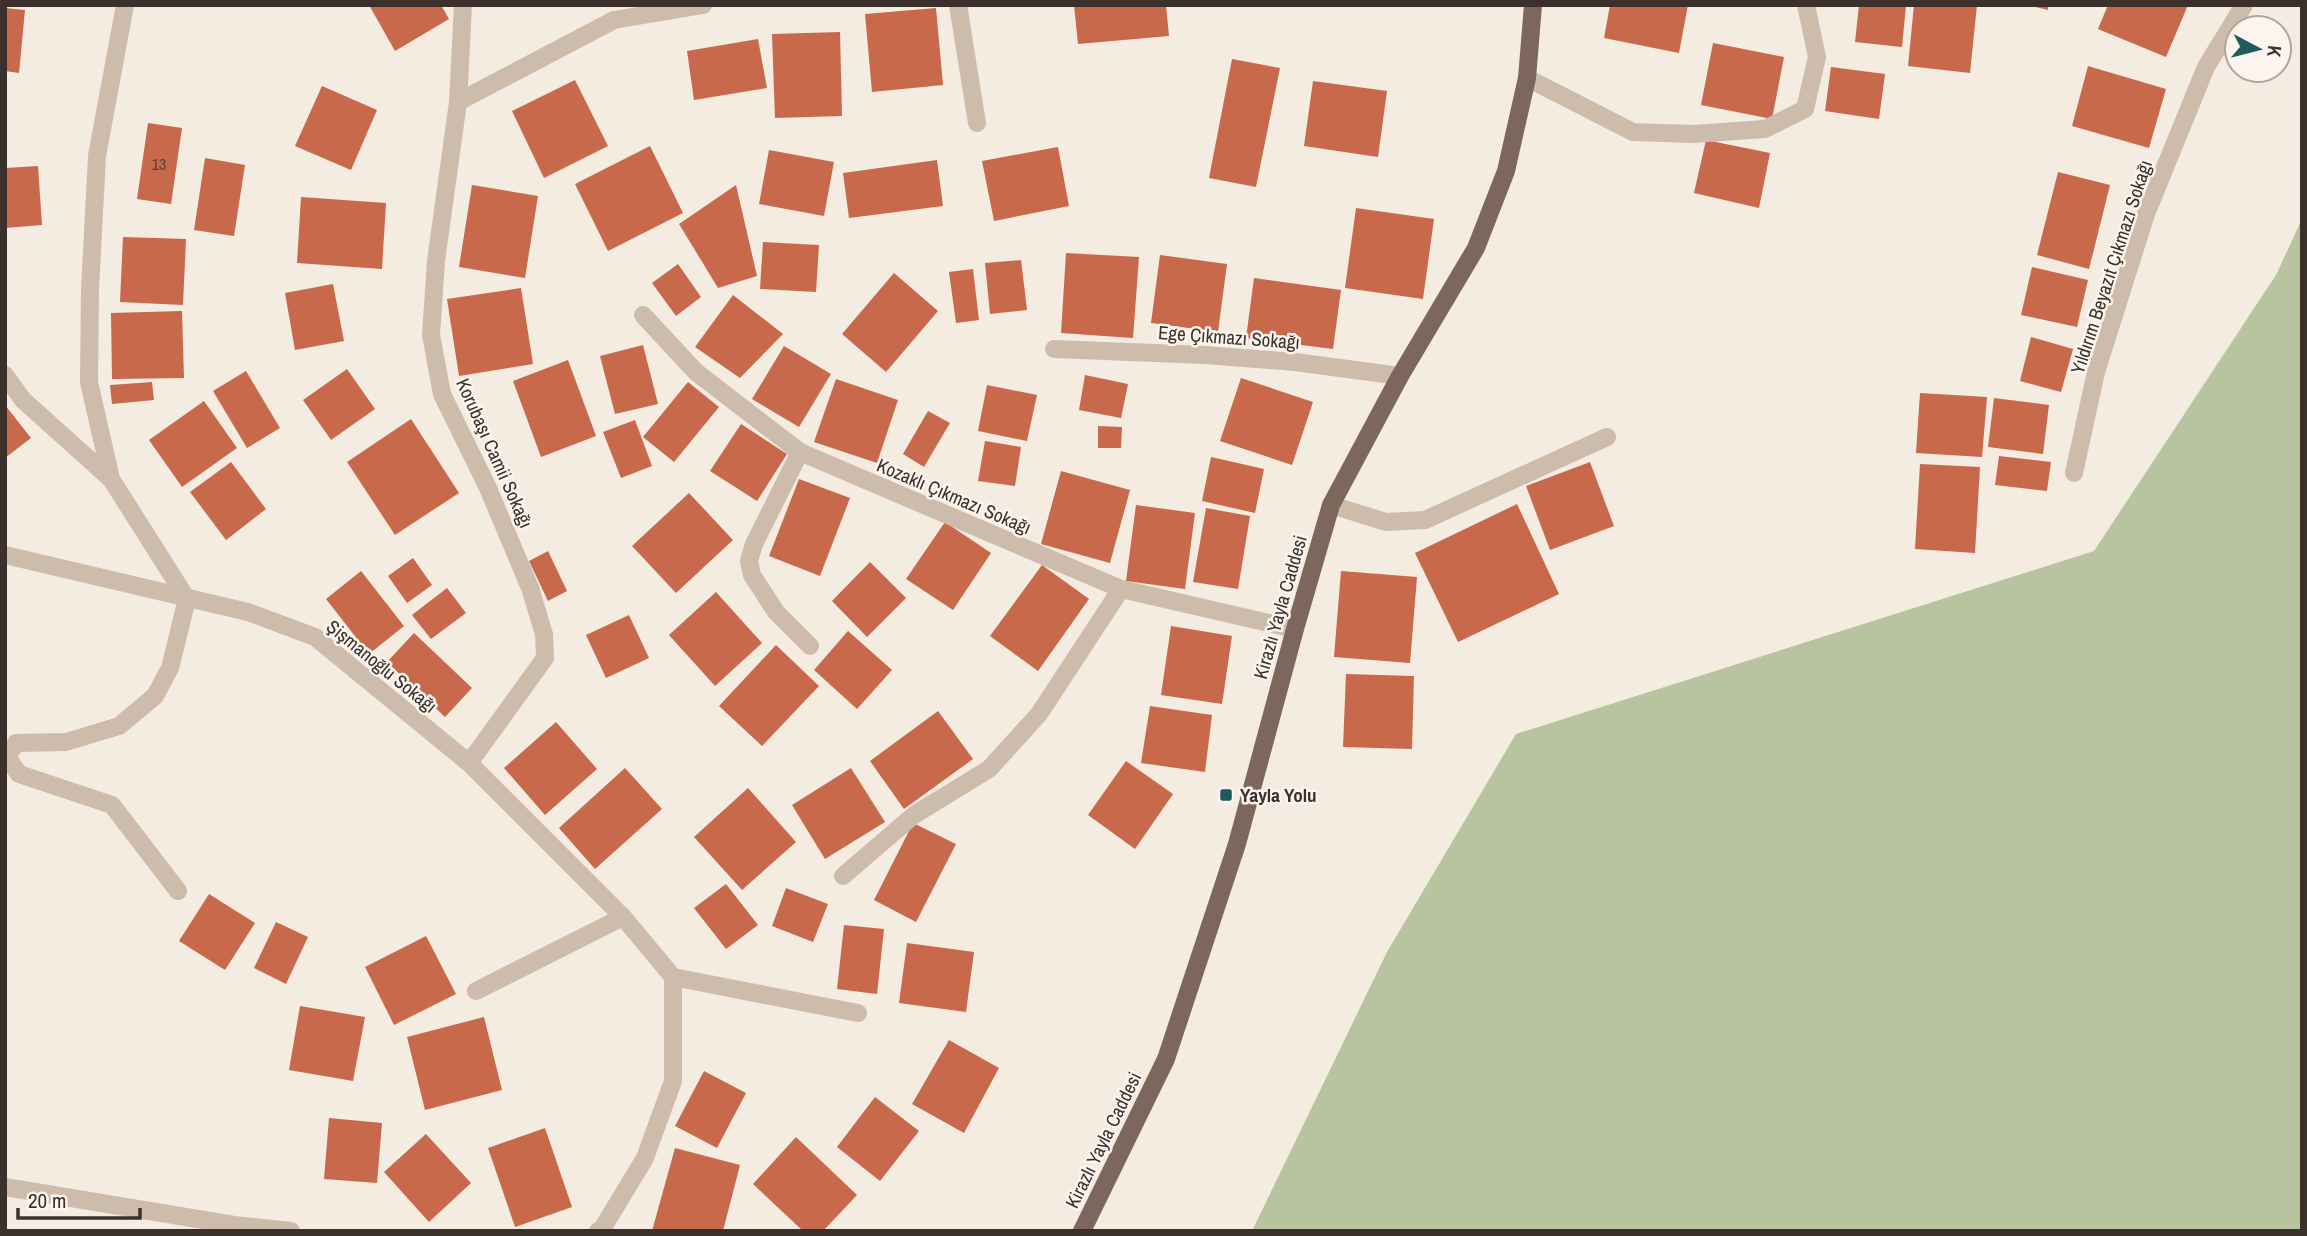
<svg xmlns="http://www.w3.org/2000/svg" width="2307" height="1236" viewBox="0 0 2307 1236" font-family="'Archivo Narrow',sans-serif">
	<style>
		.green { fill: #b8c4a0 }
		.building { fill: #c8694b }
		.lines { fill: none; stroke-linecap: round; stroke-linejoin: round }
		.minor { stroke: #cdbbac; stroke-width: 18 }
		.major { stroke: #7d675c; stroke-width: 18 }
		.poi-dot { fill: #1f5a5e; stroke: #fbf5ee; stroke-width: 2.5 }
		.labels { text-anchor: middle; dominant-baseline: central; stroke-width: 5; stroke-linejoin: round; paint-order: stroke }
		.number-label { font-size: 16px; fill: #5e3e33 }
		.street-label { font-size: 19px; fill: #3b302b; stroke: #fbf5ee }
		.poi-label { font-size: 19px; font-weight: bold; fill: #3b302b; stroke: #fbf5ee; text-anchor: start }
	</style>
	<rect width="100%" height="100%" fill="#f4ebe1"/>
	<path class="green" d="M2302,219V1231H1252L1387,952L1516,734L2094,551L2276,275Z"/>
	<g class="building">
		<path d="M369,5H441L449,19L395,51Z"/>
		<path d="M1074,5H1166L1169,36L1078,44Z"/>
		<path d="M1610,5H1688L1679,53L1604,38Z"/>
		<path d="M1859,5H1906L1902,47L1855,42Z"/>
		<path d="M1914,5H1977L1970,73L1908,66Z"/>
		<path d="M2027,5H2048V10Z"/>
		<path d="M2108,5H2188L2166,57L2098,29Z"/>
		<path d="M5,8L25,10L19,73L5,71Z"/>
		<path d="M936,8L943,85L872,92L865,14Z"/>
		<path d="M840,32L842,116L775,118L772,34Z"/>
		<path d="M758,39L767,88L694,100L687,51Z"/>
		<path d="M1713,43L1784,57L1772,119L1701,105Z"/>
		<path d="M1232,59L1280,68L1256,187L1209,178Z"/>
		<path d="M2088,66L2166,89L2149,148L2072,126Z"/>
		<path d="M1831,67L1885,74L1879,119L1825,111Z"/>
		<path d="M575,80L608,146L544,178L512,111Z"/>
		<path d="M1313,81L1387,91L1378,157L1304,146Z"/>
		<path d="M322,86L377,110L351,170L295,146Z"/>
		<path d="M148,123L182,128L171,204L137,199Z"/>
		<path d="M1706,140L1770,153L1759,208L1694,193Z"/>
		<path d="M650,146L683,213L608,251L575,184Z"/>
		<path d="M1058,147L1069,206L994,221L982,161Z"/>
		<path d="M769,150L834,162L824,216L759,204Z"/>
		<path d="M205,158L245,165L234,236L194,230Z"/>
		<path d="M937,160L943,206L849,218L843,173Z"/>
		<path d="M38,166L42,225L5,228V168Z"/>
		<path d="M2058,172L2110,185L2089,269L2037,255Z"/>
		<path d="M472,185L538,196L525,278L459,267Z"/>
		<path d="M736,185L757,276L718,288L679,224Z"/>
		<path d="M301,197L386,203L382,269L297,263Z"/>
		<path d="M1356,208L1434,219L1423,299L1345,288Z"/>
		<path d="M123,237L186,239L183,305L120,302Z"/>
		<path d="M763,242L819,245L816,292L760,289Z"/>
		<path d="M1066,253L1139,257L1133,338L1061,333Z"/>
		<path d="M1160,255L1227,264L1218,332L1151,323Z"/>
		<path d="M1021,260L1027,310L990,314L985,263Z"/>
		<path d="M678,264L701,297L676,316L652,283Z"/>
		<path d="M2032,267L2088,280L2077,327L2021,315Z"/>
		<path d="M973,269L979,320L956,323L949,272Z"/>
		<path d="M894,273L938,311L886,372L842,334Z"/>
		<path d="M1254,278L1341,290L1333,349L1246,338Z"/>
		<path d="M333,284L344,341L295,350L285,293Z"/>
		<path d="M521,288L533,364L459,376L447,299Z"/>
		<path d="M733,295L783,334L740,378L695,347Z"/>
		<path d="M182,311L184,378L112,379L111,313Z"/>
		<path d="M2031,337L2073,349L2061,392L2020,381Z"/>
		<path d="M643,345L658,404L615,414L600,356Z"/>
		<path d="M784,346L831,374L799,427L752,399Z"/>
		<path d="M568,360L596,436L541,457L513,381Z"/>
		<path d="M347,369L375,409L331,440L303,400Z"/>
		<path d="M246,371L280,428L247,448L213,391Z"/>
		<path d="M1085,375L1128,384L1121,418L1079,410Z"/>
		<path d="M1241,378L1313,402L1292,465L1220,441Z"/>
		<path d="M836,379L898,400L877,463L814,442Z"/>
		<path d="M152,382L154,400L112,404L110,385Z"/>
		<path d="M688,382L719,407L674,462L643,437Z"/>
		<path d="M987,385L1037,395L1027,441L978,431Z"/>
		<path d="M1920,393L1987,397L1982,457L1916,453Z"/>
		<path d="M1994,398L2049,405L2043,454L1988,447Z"/>
		<path d="M204,401L237,448L182,487L149,440Z"/>
		<path d="M5,405L31,438L5,458Z"/>
		<path d="M928,411L950,423L924,467L903,454Z"/>
		<path d="M411,419L459,493L395,535L347,462Z"/>
		<path d="M635,420L652,466L621,478L603,432Z"/>
		<path d="M741,424L787,454L757,501L710,471Z"/>
		<path d="M1098,426L1122,427L1121,448H1098Z"/>
		<path d="M985,441L1021,447L1015,486L978,481Z"/>
		<path d="M1999,456L2051,462L2047,491L1995,485Z"/>
		<path d="M1211,457L1264,469L1255,513L1202,501Z"/>
		<path d="M231,462L266,509L226,540L190,492Z"/>
		<path d="M1590,462L1614,526L1550,550L1526,486Z"/>
		<path d="M1920,464L1980,467L1975,553L1915,549Z"/>
		<path d="M1061,471L1130,490L1110,563L1041,544Z"/>
		<path d="M799,479L850,498L820,576L769,556Z"/>
		<path d="M689,493L733,540L676,593L632,546Z"/>
		<path d="M1517,504L1559,594L1458,642L1415,553Z"/>
		<path d="M1136,505L1195,513L1185,589L1126,581Z"/>
		<path d="M1206,508L1250,516L1238,589L1193,582Z"/>
		<path d="M945,522L991,553L953,610L906,579Z"/>
		<path d="M548,551L567,591L548,601L529,561Z"/>
		<path d="M413,558L432,585L407,603L388,576Z"/>
		<path d="M870,562L906,598L867,637L832,601Z"/>
		<path d="M1042,565L1089,599L1038,671L990,636Z"/>
		<path d="M361,571L404,626L369,654L326,599Z"/>
		<path d="M1341,571L1417,577L1410,663L1334,657Z"/>
		<path d="M447,588L466,613L431,639L412,615Z"/>
		<path d="M716,592L762,643L715,686L669,635Z"/>
		<path d="M629,615L649,658L606,678L586,635Z"/>
		<path d="M1171,626L1232,636L1222,704L1161,695Z"/>
		<path d="M848,631L892,670L857,709L814,670Z"/>
		<path d="M414,633L472,688L445,717L387,662Z"/>
		<path d="M776,645L819,686L762,746L719,706Z"/>
		<path d="M1346,674L1414,676L1412,749L1343,747Z"/>
		<path d="M1150,706L1212,715L1205,772L1141,763Z"/>
		<path d="M938,711L973,759L904,809L870,761Z"/>
		<path d="M556,722L597,769L545,815L504,768Z"/>
		<path d="M1126,761L1173,794L1135,849L1088,815Z"/>
		<path d="M625,768L662,809L595,869L559,828Z"/>
		<path d="M851,768L885,822L825,859L792,805Z"/>
		<path d="M748,788L796,842L742,890L694,837Z"/>
		<path d="M913,823L956,844L916,922L874,900Z"/>
		<path d="M726,884L758,925L726,949L694,908Z"/>
		<path d="M786,888L828,904L813,942L772,926Z"/>
		<path d="M209,894L255,923L225,970L179,941Z"/>
		<path d="M276,922L308,937L286,984L254,968Z"/>
		<path d="M844,925L884,929L877,994L837,989Z"/>
		<path d="M426,936L456,994L394,1025L365,967Z"/>
		<path d="M907,943L974,952L966,1012L899,1003Z"/>
		<path d="M300,1006L365,1017L353,1081L289,1070Z"/>
		<path d="M484,1017L502,1090L425,1110L407,1037Z"/>
		<path d="M949,1040L999,1068L964,1133L912,1104Z"/>
		<path d="M704,1071L746,1093L717,1148L675,1126Z"/>
		<path d="M875,1097L919,1131L880,1181L837,1147Z"/>
		<path d="M329,1118L382,1123L377,1183L324,1179Z"/>
		<path d="M545,1128L572,1207L515,1227L488,1148Z"/>
		<path d="M426,1134L471,1183L429,1222L384,1172Z"/>
		<path d="M796,1137L857,1195L823,1231H803L753,1184Z"/>
		<path d="M675,1148L740,1165L723,1231H652Z"/>
	</g>
	<g class="lines">
		<g class="minor">
			<path d="M125,5L97,156L90,289L89,382L111,479L187,599L170,668L155,696L119,726L66,742L16,743L7,757L19,774L112,805L178,891"/>
			<path d="M463,5L458,102L436,261L431,335L442,394L488,488L530,588L544,634L545,658L469,763"/>
			<path d="M958,5L977,123"/>
			<path d="M1527,78L1633,132L1693,134L1765,129L1805,109L1817,57L1806,5"/>
			<path d="M458,102L614,20L703,5"/>
			<path d="M643,315L696,372L800,452L1121,589L1295,629"/>
			<path d="M1054,349L1206,355L1295,362L1400,376"/>
			<path d="M5,375L23,400L111,479"/>
			<path d="M800,452L754,544L749,561L752,575L776,612L810,646"/>
			<path d="M2074,473L2096,372L2146,214L2206,67L2244,5"/>
			<path d="M1331,505L1386,522L1425,520L1607,437"/>
			<path d="M5,555L248,612L315,637L469,763L623,917L673,977V1081L645,1158L602,1229L598,1231"/>
			<path d="M843,876L914,815L989,769L1039,714L1121,589"/>
			<path d="M673,977L858,1013"/>
			<path d="M476,991L623,917"/>
			<path d="M5,1187L234,1225L291,1231"/>
		</g>
		<path class="major" d="M1082,1231L1166,1059L1237,844L1295,629L1331,505L1400,376L1476,248L1506,171L1527,78L1533,5"/>
	</g>
	<rect class="poi-dot" x="1219" y="788" width="14" height="14" rx="3.5"/>
	<g class="labels">
		<g class="number-label">
			<text x="159" y="164">13</text>
		</g>
		<g class="street-label">
			<text transform="translate(2111 267) rotate(-72)">Yıldırım Beyazıt Çıkmazı Sokağı</text>
			<text transform="translate(1229 337) rotate(4)">Ege Çıkmazı Sokağı</text>
			<text transform="translate(495 453) rotate(66)">Korubaşı Camii Sokağı</text>
			<text transform="translate(954 496) rotate(23)">Kozaklı Çıkmazı Sokağı</text>
			<text transform="translate(1280 607) rotate(-74)">Kirazlı Yayla Caddesi</text>
			<text transform="translate(382 666) rotate(39)">Şişmanoğlu Sokağı</text>
			<text transform="translate(1103 1140) rotate(-64)">Kirazlı Yayla Caddesi</text>
		</g>
		<g class="poi-label">
			<text x="1240" y="795">Yayla Yolu</text>
		</g>
	</g>
	<rect width="2307" height="1236" fill="none" stroke="#3b302b" stroke-width="14"/>
	<g transform="translate(2258 49) rotate(97)"><circle r="33" fill="#fbf5ee" stroke="#aea6a0" stroke-width="2"/>
	<path d="M0-5L12 26L0 18L-12 26Z" fill="#1f5a5e"/>
	<text y="-10" font-size="19" font-weight="bold" text-anchor="middle" fill="#3b302b">K</text>
	</g>
	<path d="M18 1208v10h122v-10" fill="none" stroke="#3b302b" stroke-width="3.5"/>
	<text x="28" y="1208" font-size="21" fill="#3b302b" stroke="#fbf5ee" stroke-width="5" paint-order="stroke">20 m</text>
</svg>
